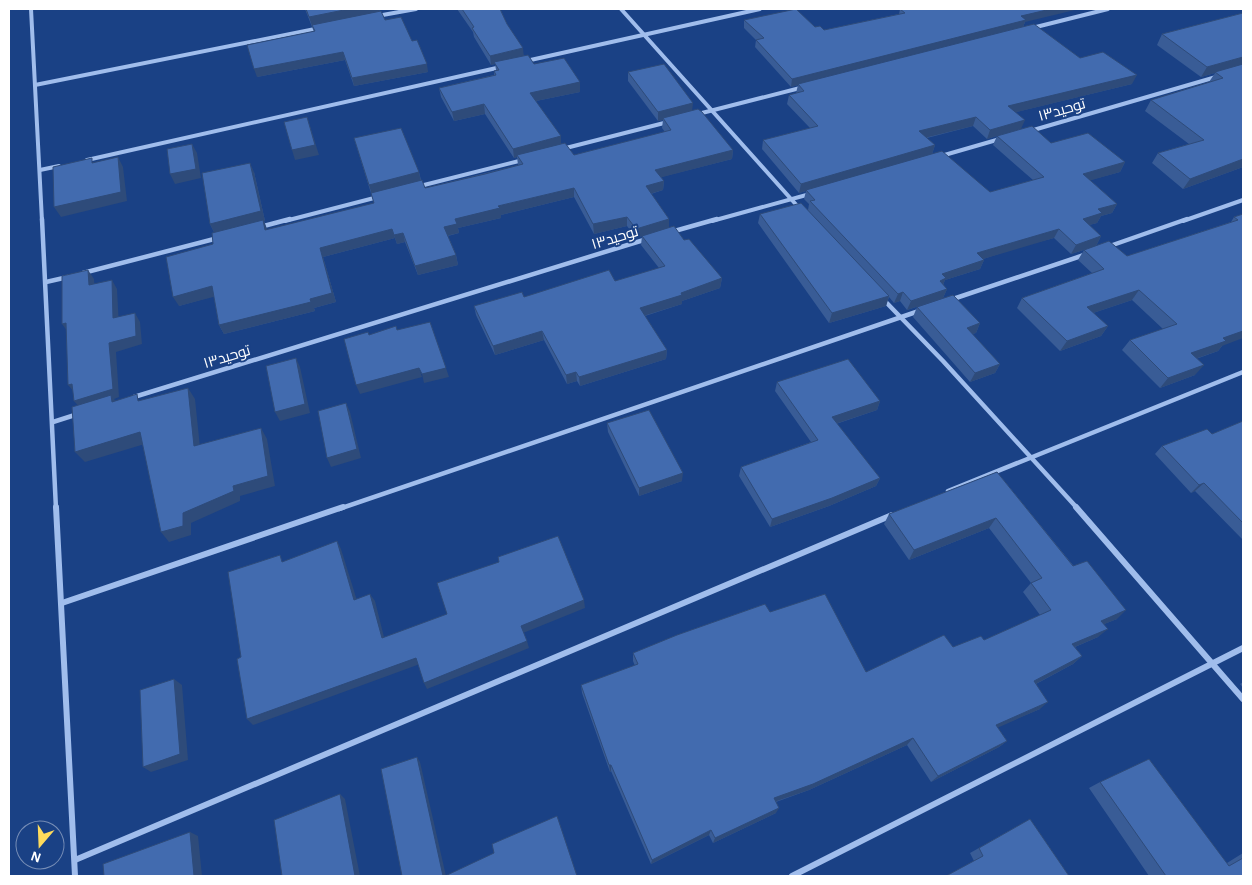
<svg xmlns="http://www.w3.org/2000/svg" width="1252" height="885" viewBox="0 0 1252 885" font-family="'Alegreya Sans',Cairo,sans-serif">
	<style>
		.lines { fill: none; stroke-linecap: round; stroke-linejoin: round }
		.minor-far2 { stroke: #a0bdec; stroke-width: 4 }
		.minor-far1 { stroke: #a0bdec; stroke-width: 4.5 }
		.minor { stroke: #a0bdec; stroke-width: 6 }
		.wall { fill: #395c96; fill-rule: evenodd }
		.shaded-wall { fill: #2e4b7a }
		.building { fill: #426baf; stroke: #2e4b7a }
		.labels { text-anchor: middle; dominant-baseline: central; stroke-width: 4; stroke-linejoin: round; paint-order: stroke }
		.street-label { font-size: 15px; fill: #fff; stroke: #1a4185 }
	</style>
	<rect width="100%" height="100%" fill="#1a4185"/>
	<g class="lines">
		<g class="minor-far2">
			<path d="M31,9L42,221"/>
			<path d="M621,9L800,209"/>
			<path d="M377,16L416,9"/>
			<path d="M1032,28L1108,9"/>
			<path d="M526,61L760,9"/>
			<path d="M35,85L320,28"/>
			<path d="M698,114L804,87"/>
			<path d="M1030,131L1216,77"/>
			<path d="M562,149L668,122"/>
			<path d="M941,156L1000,139"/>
			<path d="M87,160L501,67"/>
			<path d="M40,170L59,166"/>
			<path d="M420,186L523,160"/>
			<path d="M285,221L378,197"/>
			<path d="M712,221L810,194"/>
			<path d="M1183,221L1243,200"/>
		</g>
		<g class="minor-far1">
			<path d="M42,219L56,509"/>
			<path d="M260,227L290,219"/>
			<path d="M671,232L717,219"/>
			<path d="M1107,247L1187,219"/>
			<path d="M83,273L218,238"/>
			<path d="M46,282L68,277"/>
			<path d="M882,298L943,361L1078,509"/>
			<path d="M950,300L1087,254"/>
			<path d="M134,397L647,239"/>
			<path d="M53,422L78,414"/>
			<path d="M948,491L1243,372"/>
			<path d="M339,509L919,311"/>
		</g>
		<g class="minor">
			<path d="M56,507L75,876"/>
			<path d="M1076,507L1243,699"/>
			<path d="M62,603L343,507"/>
			<path d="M75,860L892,515"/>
			<path d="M792,876L1243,648"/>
		</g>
	</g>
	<g class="wall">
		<path d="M305,9H379L380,12L385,20L412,41L428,72L354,86L345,60L257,77L314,32Z"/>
		<path d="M457,9H500L507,24L524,56L534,64L580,92L536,101L561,144L574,155L665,132L662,128L663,120L658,121L628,81V72L693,111L733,150L732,159L661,177L664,181L663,190L651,194L669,219V227L684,240L722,278L720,288L682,301V304L645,316L667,350L666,359L580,386L577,381L567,384L544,340L495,355L476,315L474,306L615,281L659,268L641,245L642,236L636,238L627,226L594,234L574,197L501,215V218L458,228L459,233L448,236L456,255L458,265L418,275L405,242L397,244L395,238L323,257L336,302L314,308L315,311L224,334L219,325L214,296L179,306L213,244L214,232L210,224L254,172L265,221H264L267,230L374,203L354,138L419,172L421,180L425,188L518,165L517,157L514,158L485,114L454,121L441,97L439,88L494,75V71L496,70L495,64L491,65L474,37L473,32Z"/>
		<path d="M900,9L1025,22L1023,27L1080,58L1132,84L1016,112L1021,129L1051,143L1125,162L1120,172L1090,180L1117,204L1112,213L1101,216L1097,223L1089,225L1101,236L1096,246L1071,254L1054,238L1023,246L983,259L984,260L980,269L945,280L943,285L947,289L943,298L907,310L900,301L894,303L889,297L886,306L829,323L758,223L760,214L808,210L809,204L804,199L806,191L799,193L762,149L763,140L810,128L787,104L789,95L796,93L798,85L791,87L755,47L756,40L744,28V20L815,27L824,30L899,14ZM973,126L987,139L997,136L993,145L1033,180L990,192L932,154L935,145L927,138Z"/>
		<path d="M1243,13V167L1183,189L1152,163L1158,153L1189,144L1145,111L1151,100L1209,82L1215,73L1201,77L1157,45L1162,34Z"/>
		<path d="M1243,214L1222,346L1218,351L1196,359L1195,375L1160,388L1122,350L1130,340L1163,329L1132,300L1093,313L1108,326L1101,336L1060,351L1017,308L1022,298L1092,273L1078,260L1084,250L1127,256L1231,222L1234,217Z"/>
		<path d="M917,307L980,323L976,333L972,334L1000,364L995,373L970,382L913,317Z"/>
		<path d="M777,382L880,401L877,410L836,424L880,478L876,486L829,506L770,527L739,476L741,467L811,442L775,391Z"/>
		<path d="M1243,421V540L1195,491L1191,493L1155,454L1162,446L1212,434Z"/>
		<path d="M607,423L682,481L639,496L608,432Z"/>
		<path d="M997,472L1117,619L1104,624L1098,637L1075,647L1082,656L1073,664L1036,684L1040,709L997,727L1007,741L999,747L931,782L907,745L809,790L776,802V813L713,843L709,835L651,864L611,771L610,772L582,693L581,685L635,666L633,661V653L770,612L866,672L953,647L984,640L1040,615L1023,592L1031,583L989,528L909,560L884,524L889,514Z"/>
		<path d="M1243,682V688L1240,684Z"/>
		<path d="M1100,782L1227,863L1243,853V876H1149L1089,788Z"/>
		<path d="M1030,819L1069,876L974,861L970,853Z"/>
	</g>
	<g class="shaded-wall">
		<path d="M349,9H379L380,12L312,26L309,17Z"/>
		<path d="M1051,9H1079L1025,22L1023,27L791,87L792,79L1021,16Z"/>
		<path d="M523,48L524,58L494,62L495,64L491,65L490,56Z"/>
		<path d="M343,52L345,60L257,77L254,69Z"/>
		<path d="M1243,57V63L1242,65L1215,72V73L1201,77L1207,67Z"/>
		<path d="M427,64L428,72L354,86L352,78Z"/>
		<path d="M1137,75L1132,84L1005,115L1008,106Z"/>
		<path d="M580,82V92L531,102L530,93Z"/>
		<path d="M693,103L692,112L663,118V120L658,121V112Z"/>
		<path d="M484,104L485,114L454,121L452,112Z"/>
		<path d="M976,117L973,126L916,140L919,131Z"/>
		<path d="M1025,120L1021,129L987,139L990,130Z"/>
		<path d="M310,126L319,155L295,160L292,150Z"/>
		<path d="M561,136V146L517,155V157L514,158L513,149Z"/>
		<path d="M192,144L197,153L201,178L175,184L170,174Z"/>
		<path d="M935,145L932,154L799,193L801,184Z"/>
		<path d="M733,150L732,159L655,179V170Z"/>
		<path d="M118,157L123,167L127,201L61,217L54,207Z"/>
		<path d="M1243,159V167L1183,189L1190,179Z"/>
		<path d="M1125,162L1120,172L1078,184L1083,174Z"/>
		<path d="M250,163L254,172L265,221H264L267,229L269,239L265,230L215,234L210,224Z"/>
		<path d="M419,172L421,182L372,195L369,185Z"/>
		<path d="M664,181L663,190L646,195V186Z"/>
		<path d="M574,188V197L501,215V218L458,228L459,233L446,236L444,227L455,219L498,206Z"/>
		<path d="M1117,204L1112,213L1101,216L1097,223L1078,228L1083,219L1098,209Z"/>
		<path d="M627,217V226L594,234L593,224Z"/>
		<path d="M669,219V228L636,238V229Z"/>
		<path d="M392,229L395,238L323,257L336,302L314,308L315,311L224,334L219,325L310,299L320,248Z"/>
		<path d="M1059,229L1054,238L973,262L977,253Z"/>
		<path d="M403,233L405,242L397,244L394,235Z"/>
		<path d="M1101,236L1096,246L1071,254L1076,245Z"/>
		<path d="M456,255L458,265L418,275L415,266Z"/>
		<path d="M984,260L980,269L945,280L942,287L936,290L942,274Z"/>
		<path d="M88,270L94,279L95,294L89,285Z"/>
		<path d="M722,278L720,288L682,301V304L640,317V308Z"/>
		<path d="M112,280L117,289L119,327L113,318Z"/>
		<path d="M212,286L217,296L179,306L173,297Z"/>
		<path d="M947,289L943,298L907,310L911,301Z"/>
		<path d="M1139,290L1132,300L1081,317L1087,307Z"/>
		<path d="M903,292L900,301L894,303L898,294Z"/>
		<path d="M889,296L886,306L829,323L832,313Z"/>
		<path d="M135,313L140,322L142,344L116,352L119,397L114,399L120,406L81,409L74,401L109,343Z"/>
		<path d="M66,323L68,332L62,324Z"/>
		<path d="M980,323L976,333L962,337L967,328Z"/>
		<path d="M1108,326L1101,336L1060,351L1067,341Z"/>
		<path d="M542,331L544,340L495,355L493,346Z"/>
		<path d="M1243,331V338L1222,346L1218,351L1183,363L1191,353L1223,338Z"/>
		<path d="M667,350L666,359L580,386L579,377Z"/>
		<path d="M296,358L300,367L310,413L280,421L275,412Z"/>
		<path d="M1000,364L995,373L970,382L975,373Z"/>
		<path d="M1204,365L1195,375L1160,388L1168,378Z"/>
		<path d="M419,368L422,377L360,394L356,385Z"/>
		<path d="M446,368L449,377L424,383L422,374Z"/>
		<path d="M576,372L577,381L567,384L566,375Z"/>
		<path d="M72,384L75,393L68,385Z"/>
		<path d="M188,388L195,399L201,457L194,446Z"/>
		<path d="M880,401L877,410L829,426L832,417Z"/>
		<path d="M346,403L350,412L361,458L331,467L327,458Z"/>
		<path d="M261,428L267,439L275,486L240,496V501L191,523V535L169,542L161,532L183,513L233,486Z"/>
		<path d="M140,432L148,443L85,462L75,452Z"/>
		<path d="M683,473L682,481L639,496V488Z"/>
		<path d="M880,478L876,486L829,506L770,527L772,519Z"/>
		<path d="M1204,483L1195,491L1191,493L1199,485Z"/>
		<path d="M996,518L989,528L909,560L914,550Z"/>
		<path d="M337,541L341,549L359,607L354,600Z"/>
		<path d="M370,594L375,601L386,645L382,638Z"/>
		<path d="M584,600L585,608L523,633L521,626Z"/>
		<path d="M1126,610L1117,619L1092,629L1101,621Z"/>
		<path d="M1108,629L1098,637L1063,652L1072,644Z"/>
		<path d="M527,641L529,648L427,689L424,683Z"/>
		<path d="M1082,656L1073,664L1026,689L1034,681Z"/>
		<path d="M416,658L420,664L253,725L247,719Z"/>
		<path d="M174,679L182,685L188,760L151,772L143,767Z"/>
		<path d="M1048,702L1040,709L988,732L996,725Z"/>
		<path d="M913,738L907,745L809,790L771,803L774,798Z"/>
		<path d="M1007,741L999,747L931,782L938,776Z"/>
		<path d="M417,757L420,762L446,876H443Z"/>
		<path d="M609,765H611V771L610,772Z"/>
		<path d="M340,794L345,799L360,876H355Z"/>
		<path d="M779,808L776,813L713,843L715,838Z"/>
		<path d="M711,830L709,835L651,864L652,860Z"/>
		<path d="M190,832L198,836L202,876H194Z"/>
	</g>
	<g class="building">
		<path d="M306,9H349L309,17Z"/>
		<path d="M462,9H500L507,24L523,48L490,56L472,28L474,27Z"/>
		<path d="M796,9L815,27L820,26L824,30L905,13L900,9H1051L1021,16L1026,20L792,79L756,40L764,38L744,20Z"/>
		<path d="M381,11L385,20L401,17L412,41L417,40L427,64L352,78L343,52L254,69L247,45L315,31L312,25Z"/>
		<path d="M1243,13V57L1207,67L1162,34Z"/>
		<path d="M1034,24L1080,58L1103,52L1137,75L1008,106L1025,120L990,130L976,117L919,131L935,145L801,184L763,140L818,126L789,95L804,91L798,84Z"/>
		<path d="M528,55L534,64L564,58L580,82L530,93L561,136L513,149L484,104L452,112L439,88L496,75L494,71L499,70L494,62Z"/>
		<path d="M664,64L693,103L658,112L628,72Z"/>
		<path d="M1243,64V159L1190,179L1158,153L1204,140L1151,100L1223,78L1215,72Z"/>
		<path d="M698,109L702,112L733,150L655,170L664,181L646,186L669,219L636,229L627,217L593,224L574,188L498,206L500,208L455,219L457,224L444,227L456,255L415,266L403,233L394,235L392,229L320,248L332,293L310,299L311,302L219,325L212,286L173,297L166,257L213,244L212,233L263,220L265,230L374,203L371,193L422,180L425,188L485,174L523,164L517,155L565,143L574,155L671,130L663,118Z"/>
		<path d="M307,117L315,145L292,150L284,122Z"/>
		<path d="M1032,126L1051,143L1088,133L1125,162L1083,174L1117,204L1098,209L1102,213L1083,219L1101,236L1076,245L1059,229L977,253L984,260L942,274L946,278L940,281L947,289L911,301L903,292L898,294L810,201L815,200L806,190L942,151L990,192L1044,177L997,136Z"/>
		<path d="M401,128L419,172L369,185L354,138Z"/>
		<path d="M192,144L196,169L170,174L167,149Z"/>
		<path d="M118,157L121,192L54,207L53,167L92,158V163Z"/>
		<path d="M250,163L261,211L210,224L202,173Z"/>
		<path d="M801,203L889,296L832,313L760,214Z"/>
		<path d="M1243,214V331L1223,338L1226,341L1191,353L1204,365L1168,378L1130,340L1177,324L1139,290L1087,307L1108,326L1067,341L1022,298L1104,269L1084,250L1109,241L1127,256L1238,220L1234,217Z"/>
		<path d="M674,226L684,240L689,239L722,278L681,293L682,295L640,308L667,350L579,377L576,372L566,375L542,331L493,346L474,306L522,292L524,297L609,270L615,281L665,266L642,236Z"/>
		<path d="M88,270L89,285L112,280L113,318L135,313L136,336L109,343L113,389L74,401L72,384L68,385L66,323L62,324V276Z"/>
		<path d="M953,295L980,323L967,328L1000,364L975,373L917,307Z"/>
		<path d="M430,322L446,368L422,374L419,368L356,385L344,339L368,332L369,335L396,326L397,330Z"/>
		<path d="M296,358L305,404L275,412L266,366Z"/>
		<path d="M848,359L880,401L832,417L880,478L832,498L772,519L741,467L818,440L777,382Z"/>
		<path d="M188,388L194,446L261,428L268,476L233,486L234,491L183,513V526L161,532L140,432L75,452L72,407L111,395L112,402L137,394L138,401Z"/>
		<path d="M346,403L357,449L327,458L318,411Z"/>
		<path d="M649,410L683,473L639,488L607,423Z"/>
		<path d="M1243,421V523L1204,483L1199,485L1162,446L1207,429L1212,434Z"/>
		<path d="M997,472L1073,566L1087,561L1126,610L1101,621L1108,629L1072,644L1082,656L1034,681L1048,702L996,725L1007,741L938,776L913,738L813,784L774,798L779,808L715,838L711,830L652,860L611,765H609L581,685L638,664L633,653L677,635L765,604L770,612L825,594L866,672L944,635L953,647L981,636L984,640L1051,610L1031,583L1042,578L996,518L914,550L889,514Z"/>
		<path d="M558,536L584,600L521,626L527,641L424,683L416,658L247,719L237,659L241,657L228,572L280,555L282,562L337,541L354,600L370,594L382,638L447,614L437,583L499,562L498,557Z"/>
		<path d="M174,679L180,754L143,767L140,690Z"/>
		<path d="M417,757L443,876H402L381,769Z"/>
		<path d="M1149,759L1229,866L1243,858V876H1166L1100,782Z"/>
		<path d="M340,794L355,876H282L274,820Z"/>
		<path d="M557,816L577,876H445L494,853L492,844Z"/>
		<path d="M1030,819L1069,876H946L983,856L979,848Z"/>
		<path d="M190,832L194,876H104L103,864Z"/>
	</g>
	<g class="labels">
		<g class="street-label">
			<text transform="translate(1062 110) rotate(-16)">توحید۱۳</text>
			<text transform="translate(615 238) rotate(-17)">توحید۱۳</text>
			<text transform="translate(227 357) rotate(-17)">توحید۱۳</text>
		</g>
	</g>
	<rect width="1252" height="885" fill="none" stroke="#ffffff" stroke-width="20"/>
	<g transform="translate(40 845) rotate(199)"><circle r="24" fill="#1a4185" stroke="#768db6"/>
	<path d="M0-4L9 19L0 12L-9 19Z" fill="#fedb5c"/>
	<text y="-8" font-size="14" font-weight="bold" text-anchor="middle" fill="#ffffff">N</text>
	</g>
</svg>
